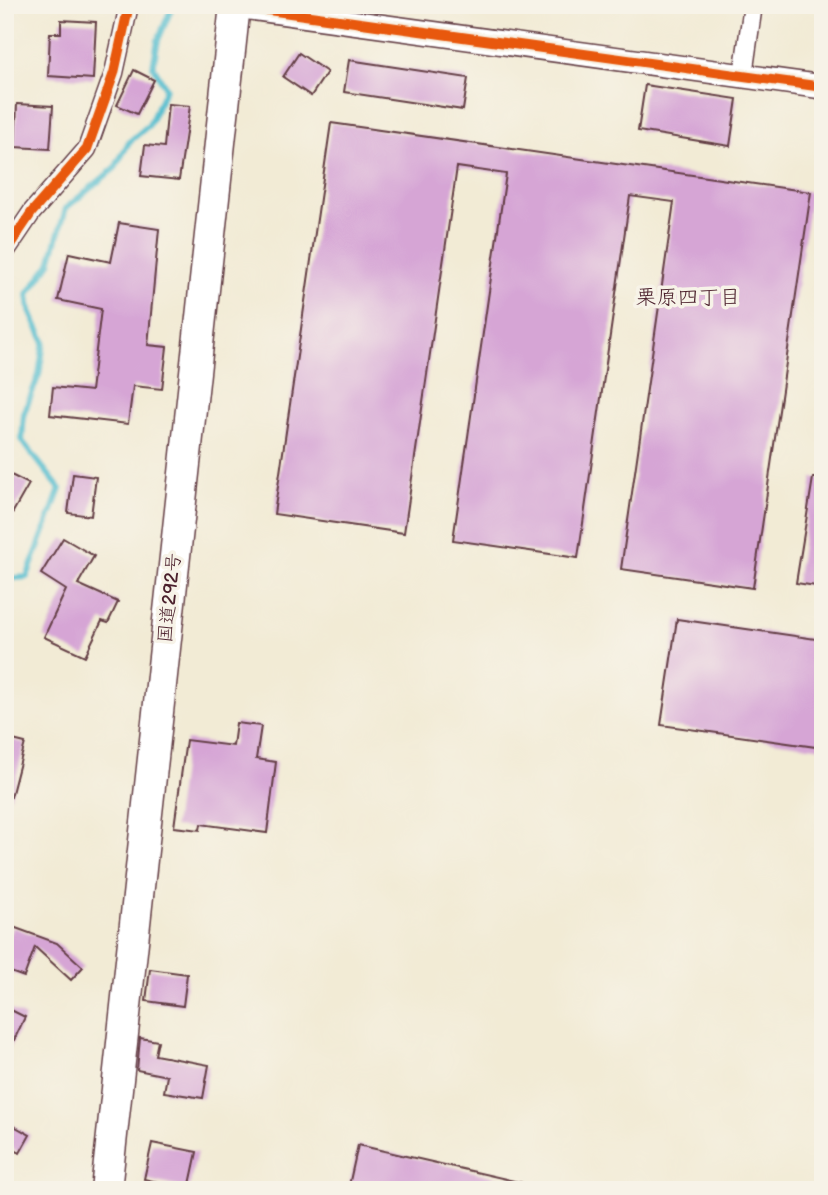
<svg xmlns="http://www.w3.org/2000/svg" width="828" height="1195" viewBox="0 0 828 1195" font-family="'Balsamiq Sans','Klee One',sans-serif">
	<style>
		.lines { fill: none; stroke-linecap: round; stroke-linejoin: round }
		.stream { stroke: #54becf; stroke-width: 6 }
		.building { fill: #d6a5d5 }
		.minor-casing { stroke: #633e44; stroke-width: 21 }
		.tertiary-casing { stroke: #633e44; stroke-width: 26 }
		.trunk-casing { stroke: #633e44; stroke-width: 33 }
		.minor { stroke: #fff; stroke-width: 18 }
		.tertiary { stroke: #fff; stroke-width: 23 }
		.trunk { stroke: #fff; stroke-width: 30 }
		.cycleway-casing { stroke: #f7f3e8; stroke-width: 15 }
		.cycleway { stroke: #e8590c; stroke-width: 10 }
		.labels { text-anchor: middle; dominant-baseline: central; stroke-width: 7; stroke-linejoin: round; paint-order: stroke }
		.street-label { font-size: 19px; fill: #4a1f2b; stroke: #f7f3e8 }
		.neighbourhood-label { font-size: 21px; fill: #4a1f2b; stroke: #f7f3e8 }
	</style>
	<rect width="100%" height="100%" fill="#f7f3e8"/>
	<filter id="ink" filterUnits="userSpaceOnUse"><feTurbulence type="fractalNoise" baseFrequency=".0143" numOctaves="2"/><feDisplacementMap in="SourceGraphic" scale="14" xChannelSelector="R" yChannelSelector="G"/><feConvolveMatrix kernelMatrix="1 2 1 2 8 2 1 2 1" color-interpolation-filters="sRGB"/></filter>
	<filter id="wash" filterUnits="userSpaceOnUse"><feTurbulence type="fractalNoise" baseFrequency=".00686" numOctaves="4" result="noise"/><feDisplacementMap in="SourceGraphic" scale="28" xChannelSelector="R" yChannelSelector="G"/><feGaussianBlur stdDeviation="1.57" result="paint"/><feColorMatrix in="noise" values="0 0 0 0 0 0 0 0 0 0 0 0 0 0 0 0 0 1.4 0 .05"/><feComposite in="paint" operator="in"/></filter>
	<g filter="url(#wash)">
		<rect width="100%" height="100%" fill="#f2ebd5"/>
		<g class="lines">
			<path class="stream" d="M5,579L27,577L60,489L22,441L24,413L39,375L44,341L30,311L28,294L50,263L66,208L115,168L129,142L149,125L166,88L153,66L158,40L173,5"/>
		</g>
		<g id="blocks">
			<g class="building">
				<path d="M61,20L96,22L93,79L48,76L50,33H61Z"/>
				<path d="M299,53L327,72L311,96L283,77Z"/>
				<path d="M349,60L468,78L463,110L344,92Z"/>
				<path d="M134,70L154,80L137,114L117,105Z"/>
				<path d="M645,85L737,99L730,146L638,131Z"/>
				<path d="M17,104L53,106L50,149L15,147Z"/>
				<path d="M168,104L190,106L179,180L141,176L145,145L164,147Z"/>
				<path d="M331,123L811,192L753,588L621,569L674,202L630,196L578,558L453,540L506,174L457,167L404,533L274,514Z"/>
				<path d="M119,223L159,229L148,345L167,347L162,389L133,386L128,424L50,415L53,387L91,391L101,309L58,300L69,253L111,262Z"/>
				<path d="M5,472L29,484L5,526Z"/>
				<path d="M73,474L96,477L91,516L68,513Z"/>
				<path d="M813,478H823V587L796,583Z"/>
				<path d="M63,538L94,556L78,584L118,602L108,623L102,621L85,656L44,637L66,590L41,574Z"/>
				<path d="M677,619L823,640V748L661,725Z"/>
				<path d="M236,723L261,726L256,759L276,762L267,833L201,824L200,830L174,827L186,740L233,746Z"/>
				<path d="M5,738L25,743L11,797L5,796Z"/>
				<path d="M13,927L57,943L83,967L71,980L35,947L24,977L5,970V949Z"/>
				<path d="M150,969L187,974L183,1006L146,1001Z"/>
				<path d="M5,1007L25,1017L5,1059Z"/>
				<path d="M140,1038L158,1041L155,1055L209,1065L203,1098L164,1092L167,1076L137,1070Z"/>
				<path d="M5,1121L30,1135L20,1153L5,1145Z"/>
				<path d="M152,1143L197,1152L189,1189L144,1179Z"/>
				<path d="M358,1145L523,1183L522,1190H348Z"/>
			</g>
		</g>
	</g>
	<g filter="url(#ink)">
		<use href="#blocks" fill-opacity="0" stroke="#633e44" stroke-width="2"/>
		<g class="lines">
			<g class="minor-casing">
				<g id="minor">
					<path d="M743,75L753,5"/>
					<path d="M5,252L32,212L87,149L114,73L129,5"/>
				</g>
			</g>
			<g class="tertiary-casing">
				<path id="tertiary" d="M235,6L823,87"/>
			</g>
			<g class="trunk-casing">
				<path id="trunk" d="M106,1190L235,5"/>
			</g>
			<use href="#minor" class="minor"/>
			<use href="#tertiary" class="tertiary"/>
			<use href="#trunk" class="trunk"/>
			<g class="cycleway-casing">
				<g id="cycleway">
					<path d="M232,5L823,87"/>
					<path d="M5,252L32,212L87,149L114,73L129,5"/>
				</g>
			</g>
			<use href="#cycleway" class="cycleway"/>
		</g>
	</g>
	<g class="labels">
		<g class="street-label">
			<text transform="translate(170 598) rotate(-84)">国道292号</text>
		</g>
		<g class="neighbourhood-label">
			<text x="688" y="297">栗原四丁目</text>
		</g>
	</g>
	<rect width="828" height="1195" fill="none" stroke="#f7f3e8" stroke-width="28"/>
</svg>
